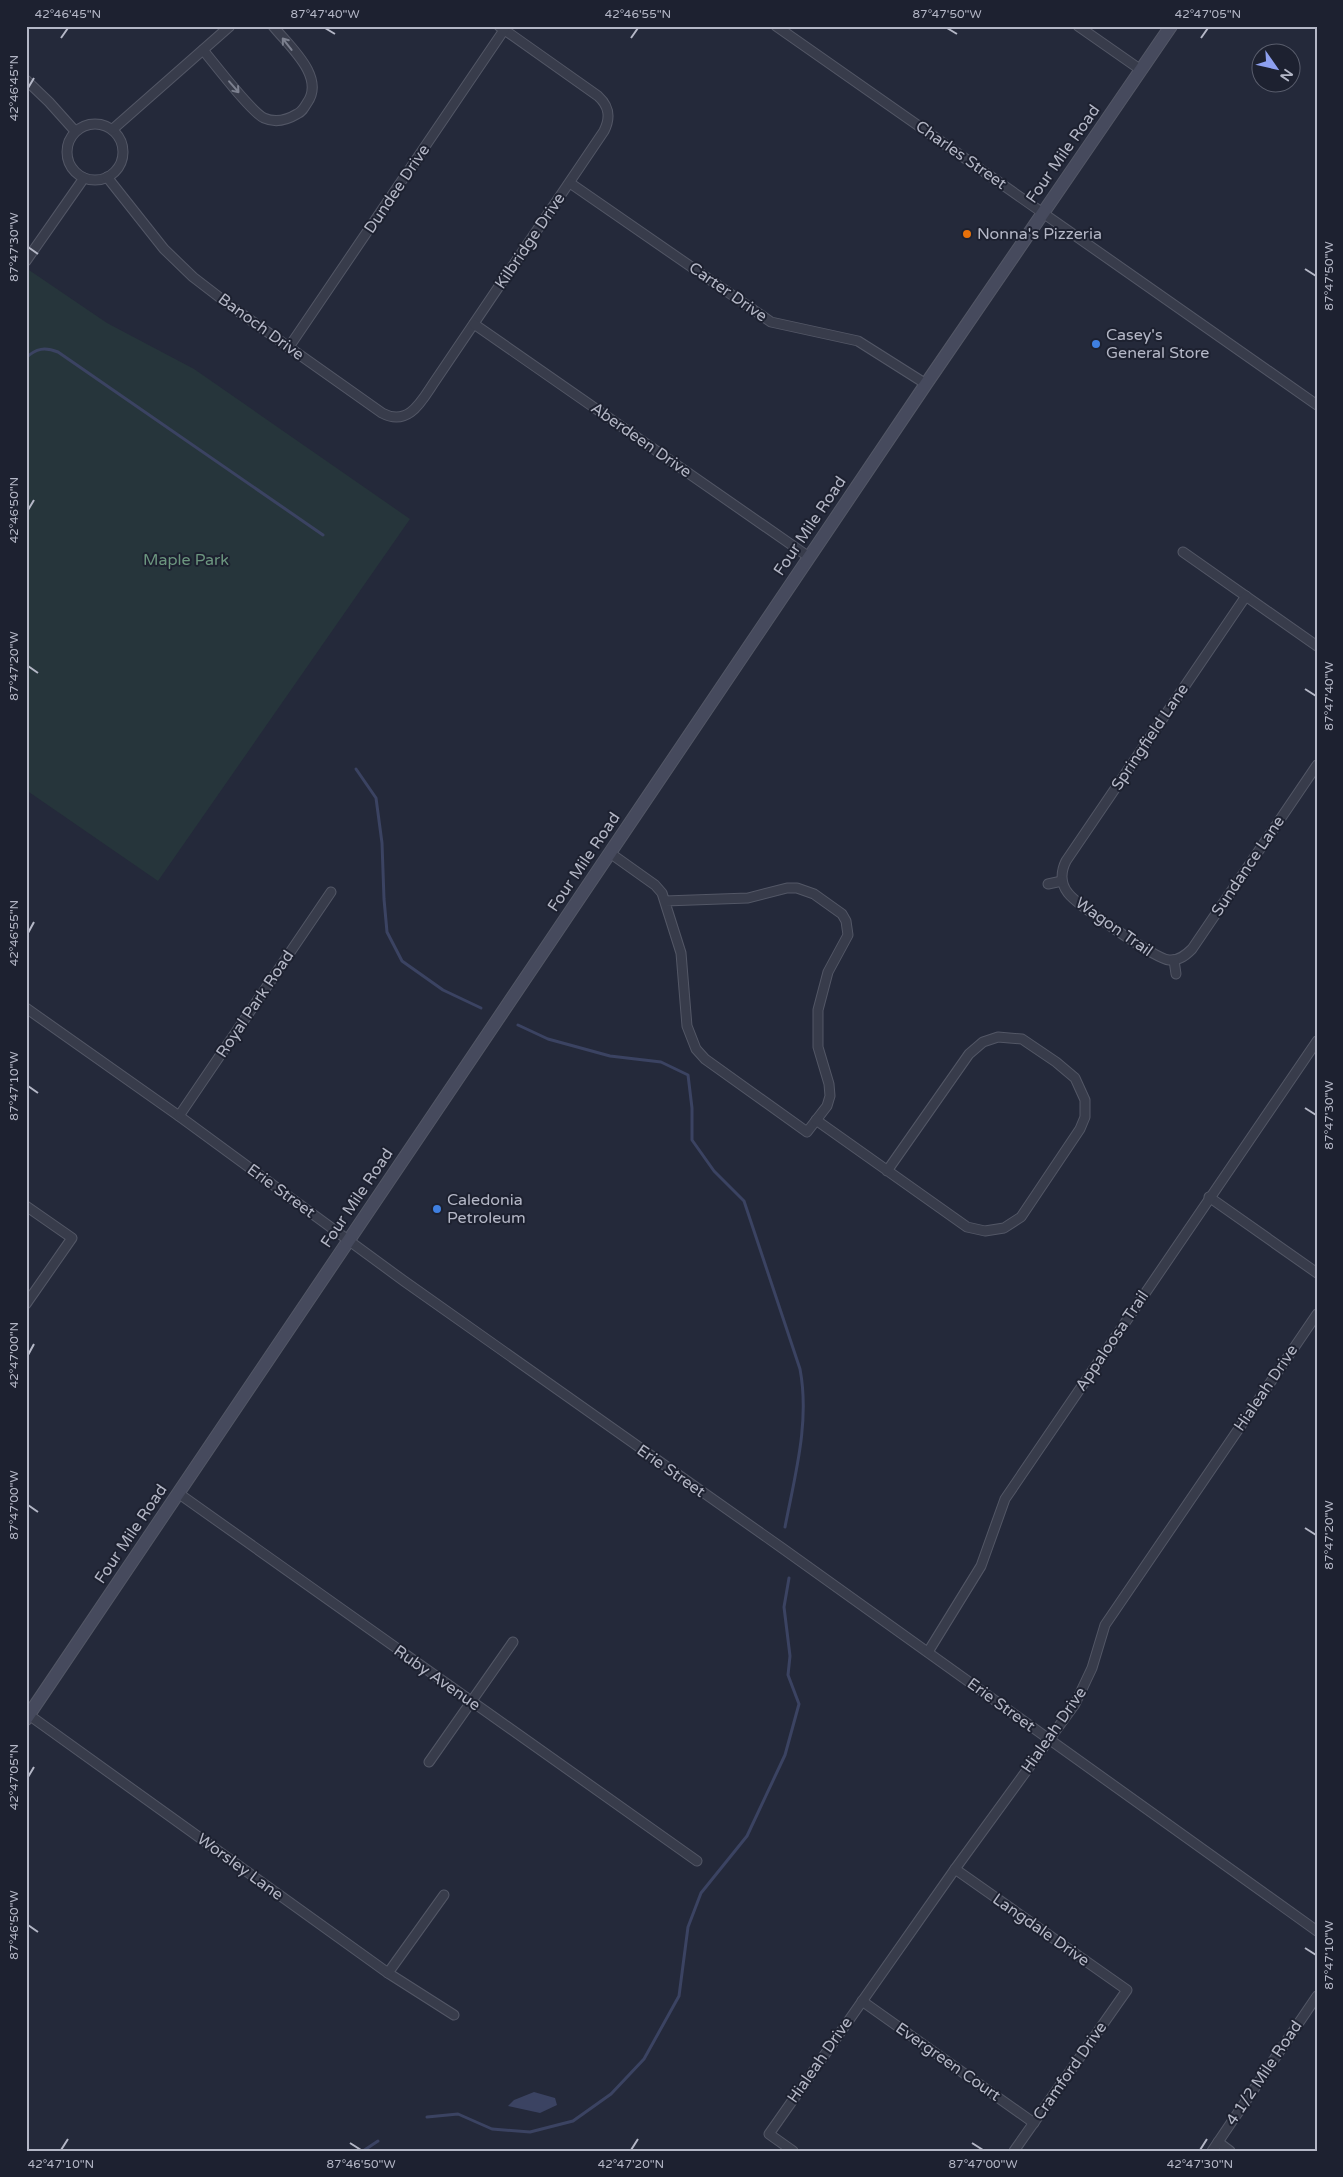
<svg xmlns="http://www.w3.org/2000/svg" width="1343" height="2177" viewBox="0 0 1343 2177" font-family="'Varela Round',sans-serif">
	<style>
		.green { fill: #26353b }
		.water { fill: #3b4362 }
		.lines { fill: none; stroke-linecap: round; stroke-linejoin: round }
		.stream { stroke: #3b4362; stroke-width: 3 }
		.street-casing { stroke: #535766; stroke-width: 11 }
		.secondary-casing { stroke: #535766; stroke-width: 14 }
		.street { stroke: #383c4b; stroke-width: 9 }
		.secondary { stroke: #464a5d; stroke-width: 12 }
		.oneway { stroke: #7c808f }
		.ticks { fill: none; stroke: #b4b7c6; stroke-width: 2 }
		.food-dot { fill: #e8710a; stroke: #1d2130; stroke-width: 2 }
		.shop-dot { fill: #3f7fe0; stroke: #1d2130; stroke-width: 2 }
		.labels { text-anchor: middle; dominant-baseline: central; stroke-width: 4; stroke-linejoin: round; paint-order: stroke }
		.street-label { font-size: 16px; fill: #b4b7c6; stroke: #1d2130 }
		.poi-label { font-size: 16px; fill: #b4b7c6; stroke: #1d2130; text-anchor: start }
		.park-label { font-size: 16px; fill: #6c967f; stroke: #1d2130 }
		.neatline { fill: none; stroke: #b4b7c6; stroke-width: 2 }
		.ticks-label { font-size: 12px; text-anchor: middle; fill: #b4b7c6 }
	</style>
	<rect width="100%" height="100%" fill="#24293a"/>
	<path class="green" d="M26,268L107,323L194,369L410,519L158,881L26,790Z"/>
	<path class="water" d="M534,2092L555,2098L557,2105L540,2113L508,2106L514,2100Z"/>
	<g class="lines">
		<g class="stream">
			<path d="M26,358C36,348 45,347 58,352L323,535"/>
			<path d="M356,769L376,798L382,843L384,899L387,932L402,961L443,990L481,1008"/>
			<path d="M518,1025L548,1039L610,1056L661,1062L688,1075L692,1108V1140L714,1171L744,1201L800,1369C810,1422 795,1475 785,1527"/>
			<path d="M427,2117L458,2114L492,2129L530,2132L573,2121L611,2094L644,2059L679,1996L688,1927L701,1893L747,1836L785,1755L799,1704L788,1675L790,1656L784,1607L789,1578"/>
			<path d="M363,2151L378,2141"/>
		</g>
		<g class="street-casing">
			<g id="street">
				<path d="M776,26L1317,405"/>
				<path d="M1078,26L1141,70"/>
				<path d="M203,50C214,63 251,112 264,118C275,123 287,120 297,114C302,112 304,108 307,103C326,77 289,46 273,26"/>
				<path d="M26,80L49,102L75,131"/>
				<circle cx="95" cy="152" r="28"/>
				<path d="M113,129L230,26"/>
				<path d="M107,177L164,249L193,277L232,307L382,413C408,427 421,402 433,384L604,131C611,117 609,106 598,96L499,26"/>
				<path d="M570,183L771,322L858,341L926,384"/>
				<path d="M26,261L84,178"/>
				<path d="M474,324L809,557"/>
				<path d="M289,347L504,30"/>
				<path d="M1183,552L1317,646"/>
				<path d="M1246,596L1066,861C1061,871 1060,883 1068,893C1077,905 1156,959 1169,960C1179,961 1186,955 1192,949L1317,765"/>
				<path d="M610,853L655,885L662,893L681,953L687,1026L696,1049L705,1059L807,1132L827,1106L830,1096L829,1084L818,1047V1010L828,972L848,935L846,921L842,914L814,894L797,888H787L748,898L665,901"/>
				<path d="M1048,884L1062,881"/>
				<path d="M1174,960L1176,974"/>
				<path d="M26,1008L179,1116L404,1281L782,1548L1317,1931"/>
				<path d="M179,1116L331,892"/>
				<path d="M816,1120L967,1227L985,1231L1004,1228L1021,1217L1080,1129L1085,1117V1100L1075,1078L1056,1062L1022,1039L998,1037L983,1042L969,1054L887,1171"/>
				<path d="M1209,1197L1317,1273"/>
				<path d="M26,1206L72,1238L26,1304"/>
				<path d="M178,1493L697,1861"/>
				<path d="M928,1652L981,1566L1005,1499L1317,1041"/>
				<path d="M29,1715L388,1973L454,2015"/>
				<path d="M429,1762L513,1642"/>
				<path d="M955,1869L1127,1990L1014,2151"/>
				<path d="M388,1973L444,1895"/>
				<path d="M862,2001L1034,2123"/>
				<path d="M1218,2142L1230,2151"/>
				<path d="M793,2151L769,2134L955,1869L1075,1704L1092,1668L1105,1625L1317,1314"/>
				<path d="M1212,2151L1317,1996"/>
			</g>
		</g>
		<g class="secondary-casing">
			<path id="secondary" d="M26,1719L926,384L1171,26"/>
		</g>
		<use href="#street" class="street"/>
		<use href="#secondary" class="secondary"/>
	</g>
	<defs><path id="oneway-shaft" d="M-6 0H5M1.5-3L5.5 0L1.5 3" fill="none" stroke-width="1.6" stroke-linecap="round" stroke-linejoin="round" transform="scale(1.25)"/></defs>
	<g class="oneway">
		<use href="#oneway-shaft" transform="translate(287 44) rotate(-128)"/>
		<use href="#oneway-shaft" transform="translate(234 87) rotate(49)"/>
	</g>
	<path class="ticks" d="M325,28L335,34M947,28L957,34M61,38L68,28M631,38L638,28M1201,38L1208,28M28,88L34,78M28,247L38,254M1305,269L1316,276M28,510L34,500M28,666L38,673M1305,689L1316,696M28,933L34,922M28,1086L38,1093M1305,1108L1316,1115M28,1355L34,1344M28,1505L38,1512M1305,1528L1316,1535M28,1777L34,1767M28,1925L38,1932M1305,1948L1316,1955M350,2143L361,2150M972,2143L983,2150M61,2150L68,2139M631,2150L638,2139M1200,2150L1207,2139"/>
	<circle class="food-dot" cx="967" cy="234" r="5"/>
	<g class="shop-dot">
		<circle cx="1096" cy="344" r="5"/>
		<circle cx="437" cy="1209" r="5"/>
	</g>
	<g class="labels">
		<g class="street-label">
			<text transform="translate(1063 154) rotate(-55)">Four Mile Road</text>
			<text transform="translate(961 155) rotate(35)">Charles Street</text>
			<text transform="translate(397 189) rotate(-56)">Dundee Drive</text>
			<text transform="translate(530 241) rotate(-56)">Kilbridge Drive</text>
			<text transform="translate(728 292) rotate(35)">Carter Drive</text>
			<text transform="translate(261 327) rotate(36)">Banoch Drive</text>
			<text transform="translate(641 440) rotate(35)">Aberdeen Drive</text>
			<text transform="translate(810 526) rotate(-56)">Four Mile Road</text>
			<text transform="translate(1150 737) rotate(-56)">Springfield Lane</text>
			<text transform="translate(584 862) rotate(-56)">Four Mile Road</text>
			<text transform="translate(1248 866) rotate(-56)">Sundance Lane</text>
			<text transform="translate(1114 927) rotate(35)">Wagon Trail</text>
			<text transform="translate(255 1004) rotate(-56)">Royal Park Road</text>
			<text transform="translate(281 1191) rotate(36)">Erie Street</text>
			<text transform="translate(357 1198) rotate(-56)">Four Mile Road</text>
			<text transform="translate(1112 1341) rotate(-56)">Appaloosa Trail</text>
			<text transform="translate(1266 1388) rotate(-56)">Hialeah Drive</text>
			<text transform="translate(671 1471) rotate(35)">Erie Street</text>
			<text transform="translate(131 1534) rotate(-56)">Four Mile Road</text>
			<text transform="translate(437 1678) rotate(35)">Ruby Avenue</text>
			<text transform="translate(1001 1705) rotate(36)">Erie Street</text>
			<text transform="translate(1054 1730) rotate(-55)">Hialeah Drive</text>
			<text transform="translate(240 1867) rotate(36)">Worsley Lane</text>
			<text transform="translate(1041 1930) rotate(35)">Langdale Drive</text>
			<text transform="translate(820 2060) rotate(-55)">Hialeah Drive</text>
			<text transform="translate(948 2062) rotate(35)">Evergreen Court</text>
			<text transform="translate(1070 2071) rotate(-55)">Cramford Drive</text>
			<text transform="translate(1264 2073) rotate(-56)">4 1/2 Mile Road</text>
		</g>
		<g class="poi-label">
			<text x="977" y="234">Nonna's Pizzeria</text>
			<text x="1106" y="335">Casey's<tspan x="1106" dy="18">General Store</tspan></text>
			<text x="447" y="1200">Caledonia<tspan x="447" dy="18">Petroleum</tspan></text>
		</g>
		<g class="park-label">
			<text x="186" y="560">Maple Park</text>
		</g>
	</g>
	<rect width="1343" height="2177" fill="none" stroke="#1d2130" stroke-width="55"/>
	<g transform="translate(1276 68) rotate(124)"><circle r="24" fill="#1d2130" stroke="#595d6c"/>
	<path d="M0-4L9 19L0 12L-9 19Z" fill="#8ea0f0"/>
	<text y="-8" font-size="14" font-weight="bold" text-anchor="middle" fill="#b4b7c6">N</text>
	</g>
	<rect x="28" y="28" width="1288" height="2122" class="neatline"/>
	<g class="ticks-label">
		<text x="68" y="18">42°46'45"N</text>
		<text x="325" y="18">87°47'40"W</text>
		<text x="638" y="18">42°46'55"N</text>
		<text x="947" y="18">87°47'50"W</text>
		<text x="1208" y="18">42°47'05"N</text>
		<text transform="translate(14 88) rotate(-90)" y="4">42°46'45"N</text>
		<text transform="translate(14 247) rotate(-90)" y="4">87°47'30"W</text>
		<text transform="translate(1329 276) rotate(-90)" y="4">87°47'50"W</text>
		<text transform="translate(14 510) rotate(-90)" y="4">42°46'50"N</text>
		<text transform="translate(14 666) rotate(-90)" y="4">87°47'20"W</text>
		<text transform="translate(1329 696) rotate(-90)" y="4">87°47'40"W</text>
		<text transform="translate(14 933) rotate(-90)" y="4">42°46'55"N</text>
		<text transform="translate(14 1086) rotate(-90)" y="4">87°47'10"W</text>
		<text transform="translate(1329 1115) rotate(-90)" y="4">87°47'30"W</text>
		<text transform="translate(14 1355) rotate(-90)" y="4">42°47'00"N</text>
		<text transform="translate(14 1505) rotate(-90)" y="4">87°47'00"W</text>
		<text transform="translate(1329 1535) rotate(-90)" y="4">87°47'20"W</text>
		<text transform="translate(14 1777) rotate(-90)" y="4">42°47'05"N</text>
		<text transform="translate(14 1925) rotate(-90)" y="4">87°46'50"W</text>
		<text transform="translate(1329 1955) rotate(-90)" y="4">87°47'10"W</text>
		<text x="61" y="2168">42°47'10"N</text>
		<text x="361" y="2168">87°46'50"W</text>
		<text x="631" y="2168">42°47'20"N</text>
		<text x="983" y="2168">87°47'00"W</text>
		<text x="1200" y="2168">42°47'30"N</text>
	</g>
</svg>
